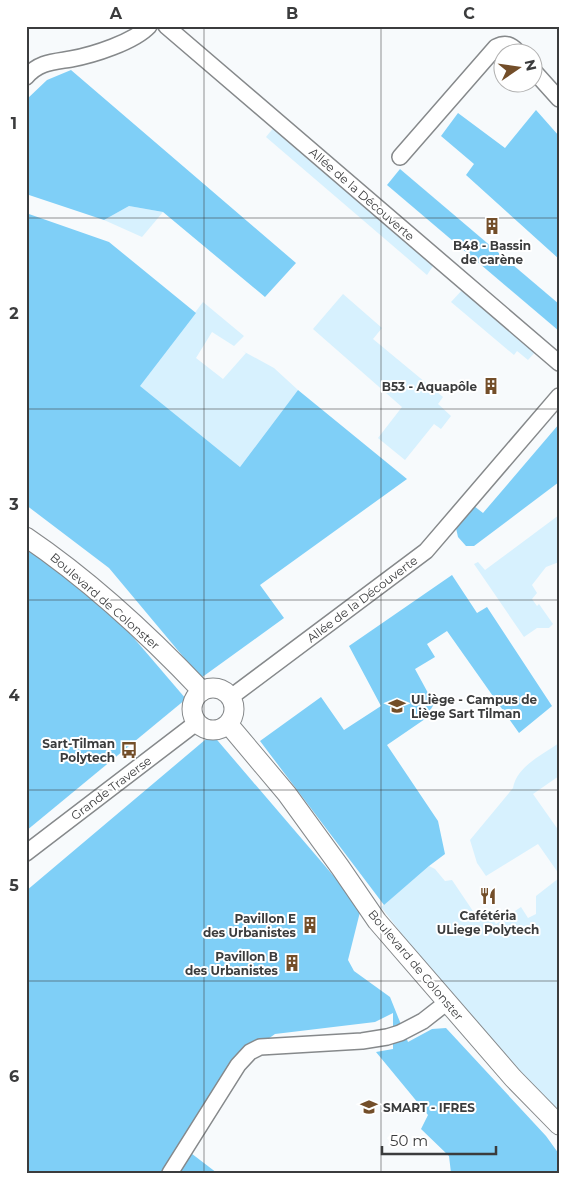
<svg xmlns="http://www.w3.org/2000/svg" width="585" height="1199" viewBox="0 0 585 1199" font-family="Montserrat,sans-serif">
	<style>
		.green { fill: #d7f1fe }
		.forest { fill: #7fcff7 }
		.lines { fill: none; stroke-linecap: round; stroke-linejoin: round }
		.minor-casing { stroke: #86898b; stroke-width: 18 }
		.major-casing { stroke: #86898b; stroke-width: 21 }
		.minor { stroke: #fff; stroke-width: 15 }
		.major { stroke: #fff; stroke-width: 19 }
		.grid { fill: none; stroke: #3b3c3d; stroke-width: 1; stroke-opacity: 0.55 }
		.labels { text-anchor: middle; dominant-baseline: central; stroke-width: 4; stroke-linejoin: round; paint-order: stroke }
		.street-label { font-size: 12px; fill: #3b3c3d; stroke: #fff }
		.poi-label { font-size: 12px; font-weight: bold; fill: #3b3c3d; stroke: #fff; text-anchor: end }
		.neatline { fill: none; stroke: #3b3c3d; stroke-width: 2 }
		.grid-label { font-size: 16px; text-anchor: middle; font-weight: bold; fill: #3b3c3d }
	</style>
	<rect width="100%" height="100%" fill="#f7fafc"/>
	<g class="green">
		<path d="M275,126L435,263L427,275L266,137Z"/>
		<path d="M129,206L163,212L142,237L104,220Z"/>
		<path d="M463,289L537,350L528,360L517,351L514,355L451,302Z"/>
		<path d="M343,294L382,328L373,339L443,397L438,404L451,416L441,429L434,424L405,460L378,438L402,407L313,329Z"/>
		<path d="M203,302L244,336L234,346L212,332L196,358L223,379L246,353L241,350L274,368L298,390L240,467L139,386Z"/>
		<path d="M559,515V562L546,567L532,585L537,593L532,599L537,606L539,604L553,624L549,628H537L524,637L474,564L478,562L485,570Z"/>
		<path d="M559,743V776L533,794L559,831V874L538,844L486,876L477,863L470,840L513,788C517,766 542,755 559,743Z"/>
		<path d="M429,866L435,869L445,881L452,880L477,917L487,911L496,924L521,907L528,918L536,914V896L559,878V1116L452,999L381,907Z"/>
	</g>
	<g class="forest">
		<path d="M71,70L296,263L265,297L163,212L129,206L104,220L26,194V100L47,80Z"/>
		<path d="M536,110L559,136V259L466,175L474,164L441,136L458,113L505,148Z"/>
		<path d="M400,169L559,304V331L387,185Z"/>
		<path d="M26,213L109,242L196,313L140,386L240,467L298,390L407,479L260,585L284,618L201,678L109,568L26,505Z"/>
		<path d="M559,424V482L474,546H466L458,537L456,528L474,506L483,513Z"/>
		<path d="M26,547L103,602L186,699L26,831Z"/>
		<path d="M452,575L477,613L487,607L552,706L519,733L447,631L427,644L435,657L415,669L434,704L425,719L387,745L438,821L445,854L429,866L384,905L260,741L321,697L344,730L381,706L349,646Z"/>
		<path d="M212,734L361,908L348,960L354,971L390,997L408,1042L432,1029L446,1028L546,1136L559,1154V1173H451L449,1156L421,1129L428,1115L376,1052L393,1049V1013L375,1022L275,1034L250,1052L183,1147L217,1173H26V891Z"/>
	</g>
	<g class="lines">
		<g class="minor-casing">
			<g id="minor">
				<path d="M166,26L559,363"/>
				<path d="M532,69L559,99"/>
				<path d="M26,77C39,62 53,62 71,59C93,55 134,42 149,26"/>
				<path d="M400,157L496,47C506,42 511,45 518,52"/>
				<path d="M231,697L426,551L559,396"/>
				<path d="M26,853L196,723"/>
				<path d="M170,1173L238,1065L250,1052L260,1047L362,1041L387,1037L400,1033L423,1021L446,1003"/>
			</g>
		</g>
		<g class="major-casing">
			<g id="major">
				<path d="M26,537C91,581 148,634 202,691"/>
				<circle cx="213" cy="709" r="21"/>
				<path d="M229,725L287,794L340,867L377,921L513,1078L559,1125"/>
			</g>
		</g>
		<use href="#minor" class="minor"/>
		<use href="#major" class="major"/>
	</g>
	<path class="grid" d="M204,26V1173M381,26V1173M26,218H559M26,409H559M26,600H559M26,790H559M26,981H559"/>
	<defs>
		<g id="building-bare" transform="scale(1.35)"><path d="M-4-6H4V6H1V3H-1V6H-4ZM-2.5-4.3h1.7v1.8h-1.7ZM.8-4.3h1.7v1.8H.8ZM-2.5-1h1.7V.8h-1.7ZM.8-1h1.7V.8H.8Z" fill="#734e29" stroke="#fff" stroke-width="2.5" paint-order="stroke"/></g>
		<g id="university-bare" transform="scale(1.35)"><path d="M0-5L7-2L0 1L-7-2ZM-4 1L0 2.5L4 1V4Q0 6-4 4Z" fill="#734e29" stroke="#fff" stroke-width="2.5" paint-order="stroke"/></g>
		<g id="bus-bare" transform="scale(1.35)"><path d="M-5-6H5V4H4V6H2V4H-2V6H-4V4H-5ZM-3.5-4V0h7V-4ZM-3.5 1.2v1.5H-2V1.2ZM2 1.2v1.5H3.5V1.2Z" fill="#734e29" stroke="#fff" stroke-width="2.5" paint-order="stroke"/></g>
		<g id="restaurant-bare" transform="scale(1.35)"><path d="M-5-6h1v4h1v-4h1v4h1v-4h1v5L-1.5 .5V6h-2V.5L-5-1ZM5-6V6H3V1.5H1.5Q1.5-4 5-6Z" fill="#734e29" stroke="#fff" stroke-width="2.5" paint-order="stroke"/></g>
	</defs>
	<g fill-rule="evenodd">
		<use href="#building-bare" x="492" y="226"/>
		<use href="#building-bare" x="491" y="386"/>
		<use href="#university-bare" x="397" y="706"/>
		<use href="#bus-bare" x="129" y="750"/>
		<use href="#restaurant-bare" x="488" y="896"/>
		<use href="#building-bare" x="310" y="925"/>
		<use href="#building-bare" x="292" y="963"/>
		<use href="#university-bare" x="369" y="1107"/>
	</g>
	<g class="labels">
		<g class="street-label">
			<text transform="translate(362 194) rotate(41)">Allée de la Découverte</text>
			<text transform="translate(362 599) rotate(-37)">Allée de la Découverte</text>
			<text transform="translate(105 601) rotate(41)">Boulevard de Colonster</text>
			<text transform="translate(111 788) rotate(-37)">Grande Traverse</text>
			<text transform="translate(416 965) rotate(50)">Boulevard de Colonster</text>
		</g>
		<g class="poi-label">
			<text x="492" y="245" text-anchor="middle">B48 - Bassin<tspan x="492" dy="14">de carène</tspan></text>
			<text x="477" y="386">B53 - Aquapôle</text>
			<text x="411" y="699" text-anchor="start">ULiège - Campus de<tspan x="411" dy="14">Liège Sart Tilman</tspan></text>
			<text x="115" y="743">Sart-Tilman<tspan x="115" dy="14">Polytech</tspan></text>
			<text x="488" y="915" text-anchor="middle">Cafétéria<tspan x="488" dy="14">ULiege Polytech</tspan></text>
			<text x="296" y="918">Pavillon E<tspan x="296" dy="14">des Urbanistes</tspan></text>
			<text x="278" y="956">Pavillon B<tspan x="278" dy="14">des Urbanistes</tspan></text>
			<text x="383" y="1107" text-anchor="start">SMART - IFRES</text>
		</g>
	</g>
	<rect width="585" height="1199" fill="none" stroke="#ffffff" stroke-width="55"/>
	<g transform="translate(518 68) rotate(77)"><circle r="24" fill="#ffffff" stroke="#b1b1b1"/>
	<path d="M0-4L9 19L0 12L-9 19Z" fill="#734e29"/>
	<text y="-8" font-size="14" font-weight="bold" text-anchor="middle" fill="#3b3c3d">N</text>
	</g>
	<path d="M382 1146v8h114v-8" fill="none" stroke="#3b3c3d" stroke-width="2.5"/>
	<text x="390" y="1146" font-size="15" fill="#3b3c3d" stroke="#ffffff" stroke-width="4" paint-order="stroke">50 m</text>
	<rect x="28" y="28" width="530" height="1144" class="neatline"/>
	<g class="grid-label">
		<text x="116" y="19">A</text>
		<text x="292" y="19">B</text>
		<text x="469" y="19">C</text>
		<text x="14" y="129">1</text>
		<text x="14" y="319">2</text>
		<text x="14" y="510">3</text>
		<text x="14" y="701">4</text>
		<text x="14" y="891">5</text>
		<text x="14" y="1082">6</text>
	</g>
</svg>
